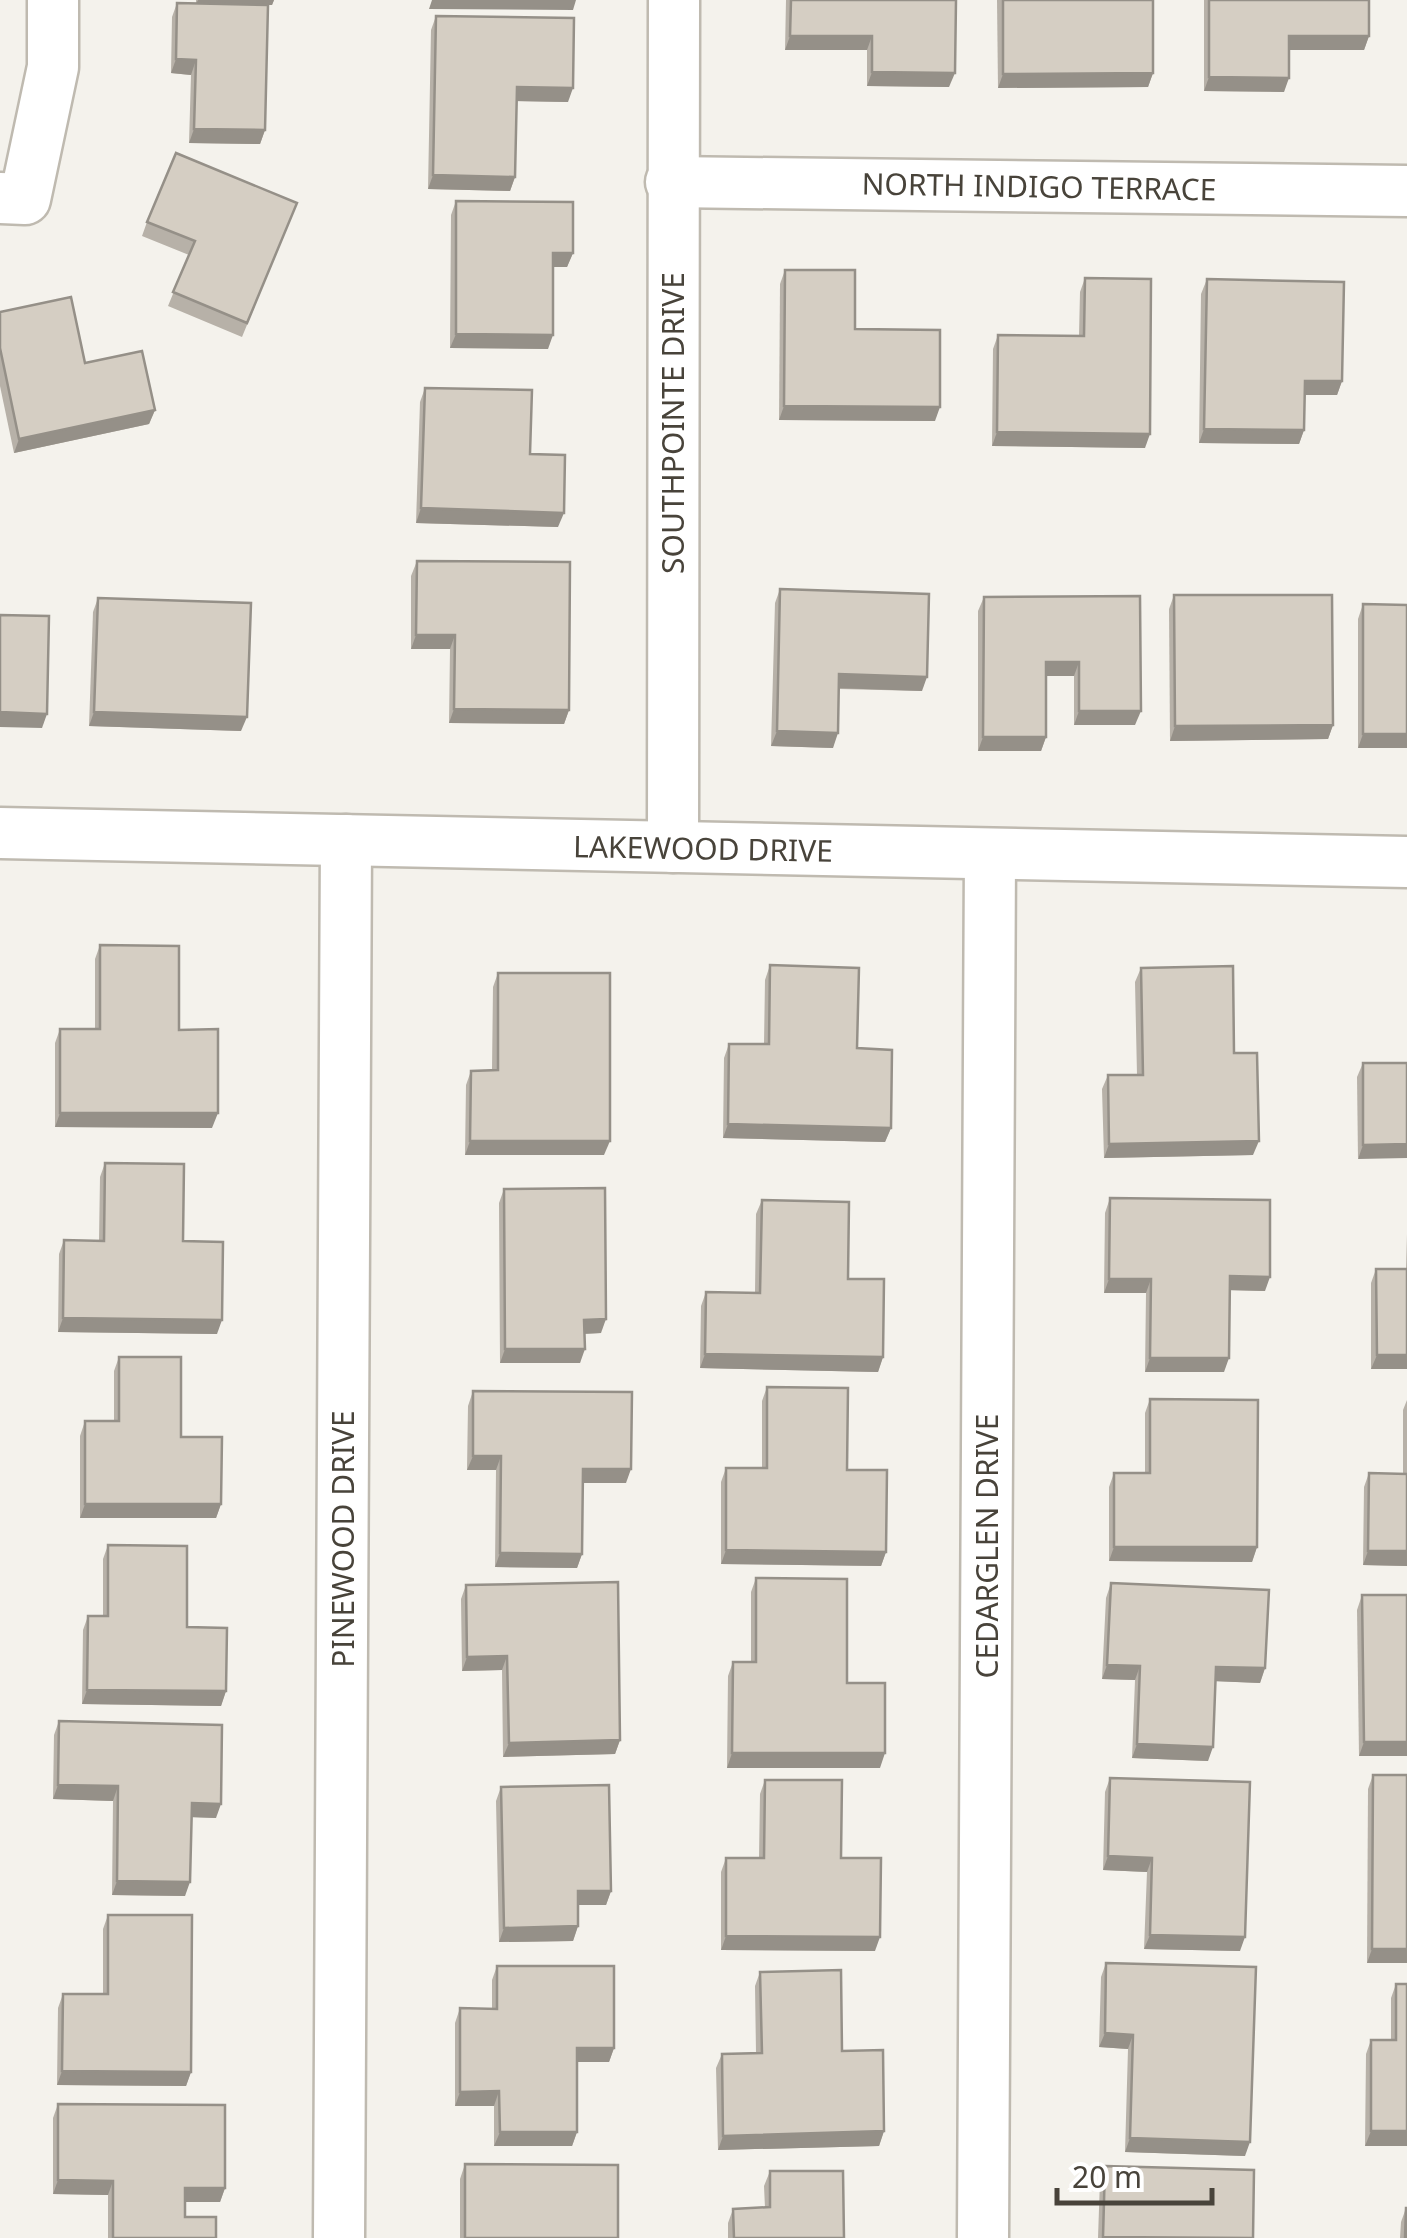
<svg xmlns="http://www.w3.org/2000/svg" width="1407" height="2238" viewBox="0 0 1407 2238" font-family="'Noto Sans',sans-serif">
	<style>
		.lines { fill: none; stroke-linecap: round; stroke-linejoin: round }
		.minor-casing { stroke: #bfbab0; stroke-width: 55 }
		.minor { stroke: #fff; stroke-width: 50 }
		.wall { fill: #b7b1a8 }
		.shaded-wall { fill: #959088 }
		.building { fill: #d5cec3; stroke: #959088; stroke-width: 2.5 }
		.labels { text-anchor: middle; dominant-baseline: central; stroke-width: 9; stroke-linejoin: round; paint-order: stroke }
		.street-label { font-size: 30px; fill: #48433a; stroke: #fff }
	</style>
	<rect width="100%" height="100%" fill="#f4f2ec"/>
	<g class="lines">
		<g class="minor-casing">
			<g id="minor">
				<path d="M671,182L1407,191"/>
				<path d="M0,198L25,199L53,67V0"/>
				<path d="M0,833L1407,862"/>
				<path d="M673,847L674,0"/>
				<path d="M339,2238L346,840"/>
				<path d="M983,2238L990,854"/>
			</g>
		</g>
		<use href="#minor" class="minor"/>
	</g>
	<g class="wall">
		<path d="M196,0H274L272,5L235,4L265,130L260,144L189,143L191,75L171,73L172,17L177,3H196Z"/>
		<path d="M786,0H956L949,87L867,86V50H785Z"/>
		<path d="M997,0H1153V73L1148,87L998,88Z"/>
		<path d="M1204,0H1369V36L1364,50H1289L1284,92L1204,91Z"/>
		<path d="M436,16L568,102L517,101L515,177L510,191L428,189L431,30Z"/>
		<path d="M456,201L573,253L567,267H553L548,349L450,348L451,215Z"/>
		<path d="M297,203L242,337L168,306L189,255L142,236L147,222Z"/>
		<path d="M785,270L855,329L935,421L779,420L780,284Z"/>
		<path d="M1085,278L1145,448L992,446L993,349L998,335L1079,336L1080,292Z"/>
		<path d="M1207,279L1342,381L1337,395H1304V430L1299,444L1199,443L1201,294Z"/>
		<path d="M0,312L85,363L155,410L149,424L14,453L0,386Z"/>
		<path d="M425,388L530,454L558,527L416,523L420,402Z"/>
		<path d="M417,561L569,710L564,724L449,723L450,649H411V576Z"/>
		<path d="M780,589L922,691L839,689L833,748L771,746L775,603Z"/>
		<path d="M1174,595L1333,725L1328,739L1170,741L1169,609Z"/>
		<path d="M1140,596L1135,725H1074V676H1046V737L1041,751H978V611L984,597Z"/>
		<path d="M98,598L241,731L89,726L93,612Z"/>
		<path d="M1363,604L1407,605V748H1358V619Z"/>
		<path d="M100,945L212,1128L55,1127V1043L60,1029H95V959Z"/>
		<path d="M770,965L857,1048L891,1128L885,1142L723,1138L724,1058L729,1044H764L765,980Z"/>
		<path d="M1141,968L1234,1053L1253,1155L1104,1158L1102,1089L1108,1075H1137L1135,982Z"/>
		<path d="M498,973L604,1155H465L466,1085L471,1071L492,1070L493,987Z"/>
		<path d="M1363,1063H1407L1358,1159L1357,1077Z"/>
		<path d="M105,1163L183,1241L217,1334L58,1332L59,1254L64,1240L99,1241L100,1177Z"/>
		<path d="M504,1189L601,1333L585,1334L580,1363H500L499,1203Z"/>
		<path d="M1110,1198L1265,1291L1229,1290L1224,1372H1145L1146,1293H1104L1105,1213Z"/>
		<path d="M762,1200L848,1279L883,1357L878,1372L700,1368L701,1306L706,1292L755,1293L756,1214Z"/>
		<path d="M1407,1234V1369H1371V1283L1376,1269H1406Z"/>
		<path d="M119,1357L221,1504L216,1518H80V1436L85,1421H114V1371Z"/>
		<path d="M767,1387L847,1470L886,1552L881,1566L721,1564V1482L726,1468H762V1401Z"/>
		<path d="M473,1391L626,1483H582V1554L577,1568L495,1567L496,1470H467L468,1406Z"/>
		<path d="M1150,1399L1257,1547L1252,1562L1109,1561V1487L1114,1473H1145V1413Z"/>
		<path d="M1407,1400V1566L1363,1565L1364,1487L1369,1473L1403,1474V1410Z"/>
		<path d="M108,1545L187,1627L226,1691L221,1706L82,1704L83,1630L88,1616H103V1559Z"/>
		<path d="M756,1578L847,1683L880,1768H727L728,1676L733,1662H751V1592Z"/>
		<path d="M1111,1583L1265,1668L1260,1683L1215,1681L1208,1761L1132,1758L1135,1680L1102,1679L1106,1598Z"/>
		<path d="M466,1585L620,1740L615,1754L503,1757L502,1670L462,1671L461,1599Z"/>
		<path d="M1362,1595H1407V1756H1359L1357,1610Z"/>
		<path d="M59,1721L216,1818L192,1817L185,1896L112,1895L113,1801L53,1799L54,1735Z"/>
		<path d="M1373,1775H1407V1963H1367L1368,1789Z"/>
		<path d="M1110,1778L1240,1951L1144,1949L1147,1872L1103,1870L1105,1792Z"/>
		<path d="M765,1780L841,1858L875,1951L721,1950V1872L726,1858H759L760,1794Z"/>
		<path d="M501,1787L611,1891L606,1905H578V1926L573,1941L499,1942L496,1801Z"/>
		<path d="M108,1915L191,2072L186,2086L57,2085L58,2008L63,1994H103V1929Z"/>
		<path d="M1106,1963L1245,2156L1125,2152L1128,2049L1099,2047L1101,1977Z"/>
		<path d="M497,1966L614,2048L609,2062H577V2132L572,2146H494V2106H455V2023L460,2008L492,2009V1980Z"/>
		<path d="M760,1972L842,2051L884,2131L879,2146L718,2150L716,2068L722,2054L756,2053L755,1986Z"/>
		<path d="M1396,1984H1407V2146H1365L1366,2054L1371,2040H1391V1998Z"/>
		<path d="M58,2104L225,2188L220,2202H185V2217L216,2238H108V2195L53,2194V2118Z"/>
		<path d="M465,2164L618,2238H460V2179Z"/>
		<path d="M1105,2166L1253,2238H1098L1100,2180Z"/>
		<path d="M770,2171L844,2238H728V2223L733,2209L765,2208L764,2186Z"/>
		<path d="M1406,2208L1407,2238H1400L1401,2222Z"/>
	</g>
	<g class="shaded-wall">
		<path d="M198,0H274L272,5L196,4Z"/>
		<path d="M432,0H576L573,10L429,9Z"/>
		<path d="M790,36H872L867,50H785Z"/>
		<path d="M1289,36H1369L1364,50H1284Z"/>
		<path d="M176,59L196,60L191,75L171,73Z"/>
		<path d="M872,72L955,73L949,87L867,86Z"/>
		<path d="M1153,73L1148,87L998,88L1003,74Z"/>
		<path d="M1209,77L1289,78L1284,92L1204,91Z"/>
		<path d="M517,87L573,88L568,102L512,101Z"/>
		<path d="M194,129L265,130L260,144L189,143Z"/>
		<path d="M433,175L515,177L510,191L428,189Z"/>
		<path d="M553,253H573L567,267H548Z"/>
		<path d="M456,334L553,335L548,349L450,348Z"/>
		<path d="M1305,381H1342L1337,395H1299Z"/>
		<path d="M784,406L940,407L935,421L779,420Z"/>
		<path d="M155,410L149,424L14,453L19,439Z"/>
		<path d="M1204,429L1304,430L1299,444L1199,443Z"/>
		<path d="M997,432L1150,434L1145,448L992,446Z"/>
		<path d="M421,508L564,513L558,527L416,523Z"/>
		<path d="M416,635H455L450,649H411Z"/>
		<path d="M1046,662H1079L1074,676H1041Z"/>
		<path d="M839,674L927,677L922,691L834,688Z"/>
		<path d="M454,709L569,710L564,724L449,723Z"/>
		<path d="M1079,711H1141L1135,725H1074Z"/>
		<path d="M0,712L47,714L42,728L0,727Z"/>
		<path d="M94,712L247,717L241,731L89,726Z"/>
		<path d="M1333,725L1328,739L1170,741L1175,726Z"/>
		<path d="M777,731L838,733L833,748L771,746Z"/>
		<path d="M1363,734H1407V748H1358Z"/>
		<path d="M983,737H1046L1041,751H978Z"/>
		<path d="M60,1113H218L212,1128L55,1127Z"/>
		<path d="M728,1124L891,1128L885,1142L723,1138Z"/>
		<path d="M470,1141H610L604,1155H465Z"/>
		<path d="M1259,1141L1253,1155L1104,1158L1109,1144Z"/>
		<path d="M1407,1144V1158L1358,1159L1363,1145Z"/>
		<path d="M1230,1276L1270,1277L1265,1291L1224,1290Z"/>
		<path d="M1109,1279H1151L1146,1293H1104Z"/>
		<path d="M63,1318L222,1320L217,1334L58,1332Z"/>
		<path d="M606,1319L601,1333L579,1334L584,1320Z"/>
		<path d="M505,1349H585L580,1363H500Z"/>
		<path d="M705,1354L883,1357L878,1372L700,1368Z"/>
		<path d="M1377,1355H1407V1369H1371Z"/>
		<path d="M1150,1358H1229L1224,1372H1145Z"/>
		<path d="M473,1456H501L496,1470H467Z"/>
		<path d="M583,1469H631L626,1483H577Z"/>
		<path d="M85,1504H221L216,1518H80Z"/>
		<path d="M1114,1547H1257L1252,1562L1109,1561Z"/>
		<path d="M726,1550L886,1552L881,1566L721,1564Z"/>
		<path d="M1368,1551H1407V1566L1363,1565Z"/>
		<path d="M500,1553L582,1554L577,1568L495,1567Z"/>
		<path d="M507,1656L502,1670L462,1671L467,1657Z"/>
		<path d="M1107,1665L1140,1666L1135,1680L1102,1679Z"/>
		<path d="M1216,1667L1265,1668L1260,1683L1211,1681Z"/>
		<path d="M87,1690L226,1691L221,1706L82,1704Z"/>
		<path d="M620,1740L615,1754L503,1757L509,1743Z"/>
		<path d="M1364,1742H1407V1756H1359Z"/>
		<path d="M1137,1744L1213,1747L1208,1761L1132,1758Z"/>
		<path d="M732,1753H885L880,1768H727Z"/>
		<path d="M58,1785L118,1786L113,1801L53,1799Z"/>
		<path d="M192,1803L221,1804L216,1818L187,1817Z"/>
		<path d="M1108,1856L1152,1858L1147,1872L1103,1870Z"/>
		<path d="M117,1881L190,1882L185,1896L112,1895Z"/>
		<path d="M578,1891H611L606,1905H572Z"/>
		<path d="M578,1926L573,1941L499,1942L504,1928Z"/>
		<path d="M1150,1935L1245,1937L1240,1951L1144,1949Z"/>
		<path d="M726,1936L880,1937L875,1951L721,1950Z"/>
		<path d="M1372,1949H1407V1963H1367Z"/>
		<path d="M1105,2033L1133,2035L1128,2049L1099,2047Z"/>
		<path d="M577,2048H614L609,2062H572Z"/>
		<path d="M62,2071L191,2072L186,2086L57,2085Z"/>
		<path d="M499,2091L494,2106H455L460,2092Z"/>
		<path d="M884,2131L879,2146L718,2150L723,2136Z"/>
		<path d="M1371,2131H1407V2146H1365Z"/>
		<path d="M500,2132H577L572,2146H494Z"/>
		<path d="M1130,2138L1250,2142L1245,2156L1125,2152Z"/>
		<path d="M58,2180L113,2181L108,2195L53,2194Z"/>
		<path d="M185,2188H225L220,2202H180Z"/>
	</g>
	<g class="building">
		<path d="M791,0H956L955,73L872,72V36H790Z"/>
		<path d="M1003,0H1153V73L1003,74Z"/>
		<path d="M1209,0H1369V36H1289V78L1209,77Z"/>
		<path d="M177,3L268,5L265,130L194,129L196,60L176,59Z"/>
		<path d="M436,16L574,18L573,88L517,87L515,177L433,175Z"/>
		<path d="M176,153L297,203L247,323L173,292L195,241L147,222Z"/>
		<path d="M456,201L573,202V253H553V335L456,334Z"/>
		<path d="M785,270H855V329L940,330V407L784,406Z"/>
		<path d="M1085,278L1151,279L1150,434L997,432L998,335L1084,336Z"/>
		<path d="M1207,279L1344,282L1342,381H1305L1304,430L1204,429Z"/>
		<path d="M71,297L85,363L142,351L155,410L19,439L0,348V312Z"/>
		<path d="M425,388L532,390L530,454L565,455L564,513L421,508Z"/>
		<path d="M417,561L570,562L569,710L454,709L455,635H416Z"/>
		<path d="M780,589L929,594L927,677L839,674L838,733L777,731Z"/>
		<path d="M1174,595H1332L1333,725L1175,726Z"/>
		<path d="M1140,596L1141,711H1079V662H1046V737H983L984,597Z"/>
		<path d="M98,598L251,603L247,717L94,712Z"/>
		<path d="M1363,604L1407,605V734H1363Z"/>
		<path d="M0,615L49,616L47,714L0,712Z"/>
		<path d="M100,945L179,946V1030L218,1029V1113H60V1029H100Z"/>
		<path d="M770,965L859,968L857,1048L892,1050L891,1128L728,1124L729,1044H769Z"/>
		<path d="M1233,966L1234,1053H1257L1259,1141L1109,1144L1108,1075H1143L1141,968Z"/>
		<path d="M498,973H610V1141H470L471,1071L498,1070Z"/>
		<path d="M1363,1063H1407V1144L1363,1145Z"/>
		<path d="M105,1163L184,1164L183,1241L223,1242L222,1320L63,1318L64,1240L104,1241Z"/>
		<path d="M605,1188L606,1319L584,1320L585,1349H505L504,1189Z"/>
		<path d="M1110,1198L1270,1200V1277L1230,1276L1229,1358H1150L1151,1279H1109Z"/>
		<path d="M762,1200L849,1202L848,1279H884L883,1357L705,1354L706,1292L760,1293Z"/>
		<path d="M1376,1269H1407V1355H1377Z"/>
		<path d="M119,1357H181V1437H222L221,1504H85V1421H119Z"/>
		<path d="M767,1387L848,1388L847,1470H887L886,1552L726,1550V1468H767Z"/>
		<path d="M473,1391L632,1392L631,1469H583L582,1554L500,1553L501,1456H473Z"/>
		<path d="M1150,1399L1258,1400L1257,1547H1114V1473H1150Z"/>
		<path d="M1369,1473L1407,1474V1551H1368Z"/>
		<path d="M108,1545L187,1546V1627L227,1628L226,1691L87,1690L88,1616H108Z"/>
		<path d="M756,1578L847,1579V1683H885V1753H732L733,1662H756Z"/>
		<path d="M618,1582L620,1740L509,1743L507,1656L467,1657L466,1585Z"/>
		<path d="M1111,1583L1269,1590L1265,1668L1216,1667L1213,1747L1137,1744L1140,1666L1107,1665Z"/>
		<path d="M1362,1595H1407V1742H1364Z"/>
		<path d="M59,1721L222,1725L221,1804L192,1803L190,1882L117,1881L118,1786L58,1785Z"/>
		<path d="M1373,1775H1407V1949H1372Z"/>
		<path d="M1110,1778L1250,1782L1245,1937L1150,1935L1152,1858L1108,1856Z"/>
		<path d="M765,1780H842L841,1858H881L880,1937L726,1936V1858H764Z"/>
		<path d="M609,1785L611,1891H578V1926L504,1928L501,1787Z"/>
		<path d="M108,1915H192L191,2072L62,2071L63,1994H108Z"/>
		<path d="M1106,1963L1256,1967L1250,2142L1130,2138L1133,2035L1105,2033Z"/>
		<path d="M497,1966H614V2048H577V2132H500L499,2091L460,2092V2008L497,2009Z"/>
		<path d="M841,1970L842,2051L883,2050L884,2131L723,2136L722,2054L762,2053L760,1972Z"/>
		<path d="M1396,1984H1407V2131H1371V2040H1396Z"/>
		<path d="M58,2104L225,2105V2188H185V2217H216V2238H113V2181L58,2180Z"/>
		<path d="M465,2164L618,2165V2238H465Z"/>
		<path d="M1105,2166L1254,2170L1253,2238L1103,2237Z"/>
		<path d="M770,2171H843L844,2238H734L733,2209L770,2207Z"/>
		<path d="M1406,2208H1407V2238H1405Z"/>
	</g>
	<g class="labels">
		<g class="street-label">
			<text transform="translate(1039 186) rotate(1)">NORTH INDIGO TERRACE</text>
			<text transform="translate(672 423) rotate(-90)">SOUTHPOINTE DRIVE</text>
			<text transform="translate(703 848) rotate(1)">LAKEWOOD DRIVE</text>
			<text transform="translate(342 1539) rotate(-90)">PINEWOOD DRIVE</text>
			<text transform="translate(986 1546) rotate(-90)">CEDARGLEN DRIVE</text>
		</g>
	</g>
	<path d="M1057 2188v15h155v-15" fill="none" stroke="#48433a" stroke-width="5"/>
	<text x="1072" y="2188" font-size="30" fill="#48433a" stroke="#ffffff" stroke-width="8" paint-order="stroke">20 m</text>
</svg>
